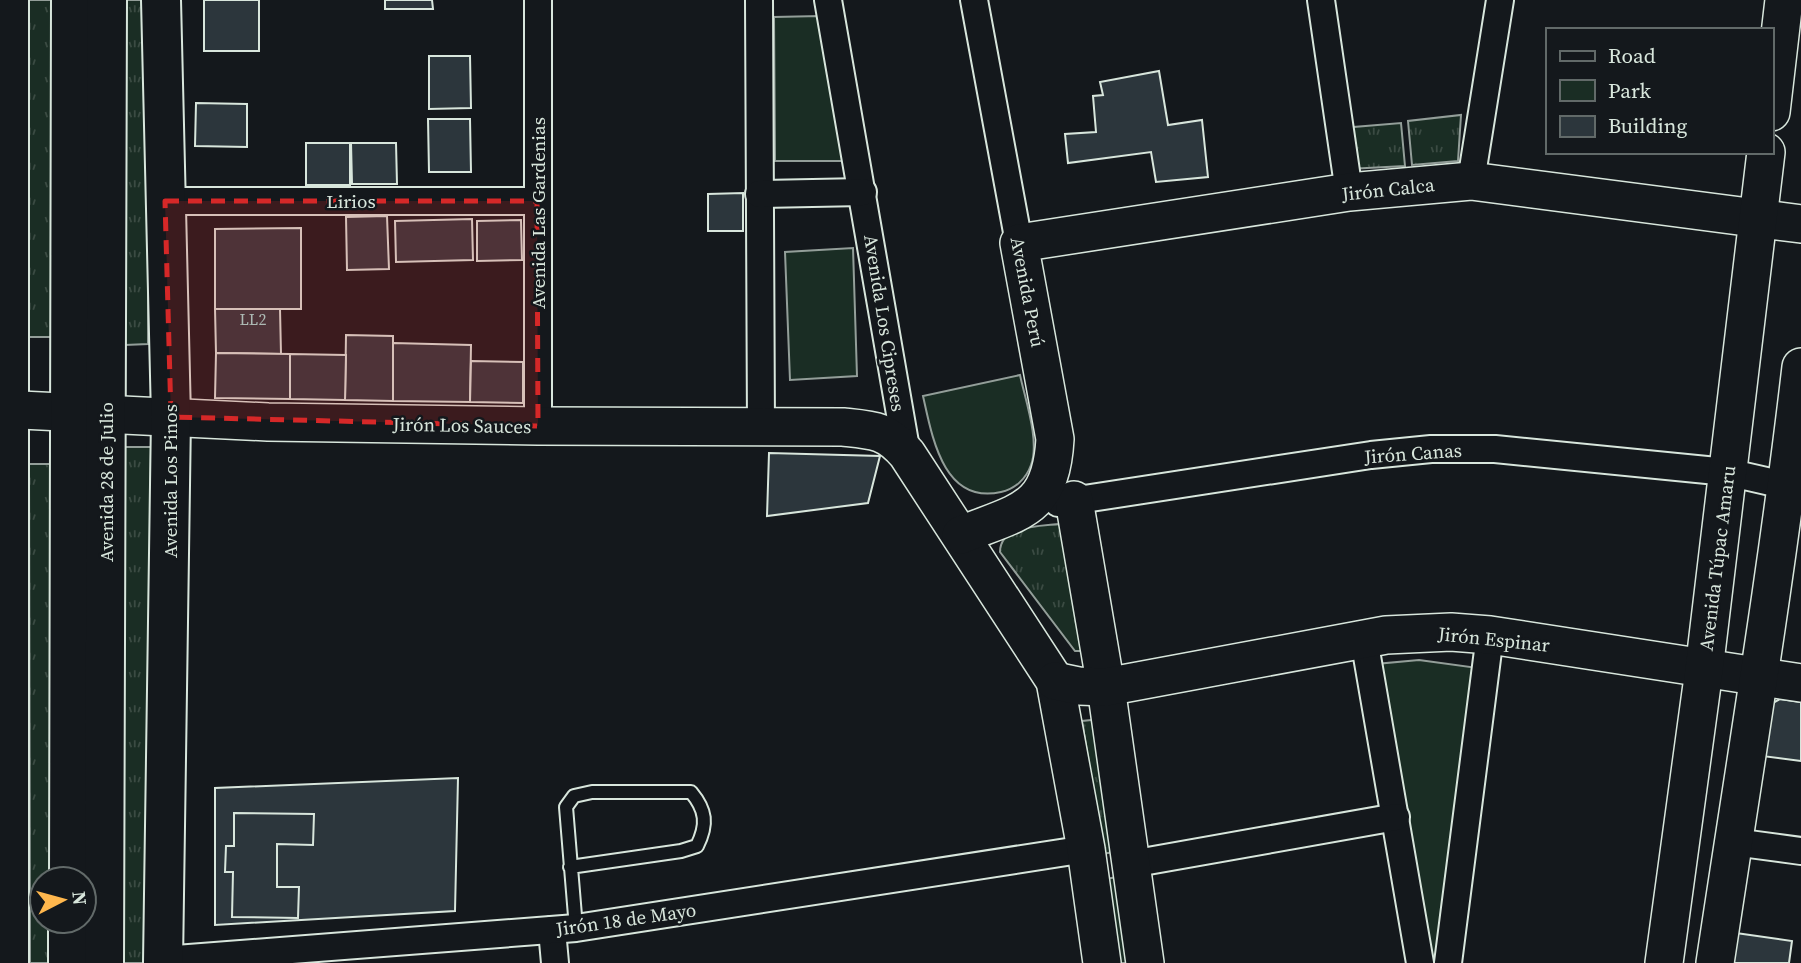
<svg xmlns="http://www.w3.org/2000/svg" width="1801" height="963" viewBox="0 0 1801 963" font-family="'Source Serif 4',serif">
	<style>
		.grass { fill: url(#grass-tufts); stroke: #939e99; stroke-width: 2 }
		.green { fill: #1a2d24; stroke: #939e99; stroke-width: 2 }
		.building { fill: #2c363c; stroke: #d8e6dc; stroke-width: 2 }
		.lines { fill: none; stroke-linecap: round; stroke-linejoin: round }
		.lane-casing { stroke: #d8e6dc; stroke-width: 16 }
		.street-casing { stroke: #d8e6dc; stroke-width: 30 }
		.secondary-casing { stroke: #d8e6dc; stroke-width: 40 }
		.primary-casing { stroke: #d8e6dc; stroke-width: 42 }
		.highway-casing { stroke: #d8e6dc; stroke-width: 42 }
		.lane { stroke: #14181c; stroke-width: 12 }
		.street { stroke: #14181c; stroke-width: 26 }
		.secondary { stroke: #14181c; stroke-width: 37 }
		.primary { stroke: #14181c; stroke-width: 38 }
		.highway { stroke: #14181c; stroke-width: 38 }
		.marked { fill: #d62828; fill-opacity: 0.2; stroke: #d62828; stroke-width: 5; stroke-dasharray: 14 9; stroke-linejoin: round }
		.labels { text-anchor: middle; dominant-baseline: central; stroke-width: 5; stroke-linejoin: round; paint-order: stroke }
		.number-label { font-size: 16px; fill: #adbab4 }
		.street-label { font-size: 19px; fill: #d8e6dc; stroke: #14181c }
	</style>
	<defs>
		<pattern id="grass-tufts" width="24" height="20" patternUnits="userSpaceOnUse" patternTransform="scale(1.75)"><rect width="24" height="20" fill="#1a2d24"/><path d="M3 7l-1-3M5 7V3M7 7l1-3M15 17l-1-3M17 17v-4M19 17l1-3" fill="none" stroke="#3b4b43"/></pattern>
	</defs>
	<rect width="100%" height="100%" fill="#14181c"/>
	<g class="grass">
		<path d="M27,0H59V337H28Z"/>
		<path d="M125,0H148V344L125,345Z"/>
		<path d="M1461,115L1458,161L1412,165L1408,121Z"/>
		<path d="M1401,123L1405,166L1348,169L1342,128Z"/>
		<path d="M123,447H151L146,963H122Z"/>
		<path d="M29,464H56V879H42V921H56V963H30Z"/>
		<path d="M1067,523L1084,651H1075L1000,552C1000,523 1045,527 1067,523Z"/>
		<path d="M1101,719L1118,851L1103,854L1082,721Z"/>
		<path d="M1122,876L1134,963H1119L1106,879Z"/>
	</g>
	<g class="green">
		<path d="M820,16L848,161H775L774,17Z"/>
		<path d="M853,248L857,376L790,380L785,252Z"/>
		<path d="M1020,375C1025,399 1040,441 1031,465C1026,479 1015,489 1001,492C943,505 932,436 923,396Z"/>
		<path d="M1419,660L1478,668L1442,962L1426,963L1376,664Z"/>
	</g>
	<g class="building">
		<rect x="204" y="0" width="55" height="51"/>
		<path d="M385,0H432L433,9H385Z"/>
		<path d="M429,56H470L471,108L429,109Z"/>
		<path d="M1159,71L1168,125L1202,120L1208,177L1156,182L1151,152L1068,163L1065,134L1096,132L1093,96L1103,95L1100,82Z"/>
		<path d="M196,103L247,104V147L195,146Z"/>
		<path d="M428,119H470L471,172H429Z"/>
		<rect x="306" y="143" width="44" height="42"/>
		<path d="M351,143H396L397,184H352Z"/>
		<path d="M743,193V231H708V194Z"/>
		<path d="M387,216L389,269L347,270L346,217Z"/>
		<path d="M472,219L473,260L396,262L395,221Z"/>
		<path d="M521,220L522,260L477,261V221Z"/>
		<path d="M301,228V309H215V229Z"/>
		<path d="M215,309H280L281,354L216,353Z"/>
		<path d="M346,335L393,336V401L345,400Z"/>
		<path d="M393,343L471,345L470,402L393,401Z"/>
		<path d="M216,353L290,354V399L215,398Z"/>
		<path d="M290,354L346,355L345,400L290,399Z"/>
		<path d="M471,361L523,362V403L470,402Z"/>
		<path d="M769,453L880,456L868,503L767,516Z"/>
		<path d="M1780,699L1801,702V761L1762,756L1769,705Z"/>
		<path d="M458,778L455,911L215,925V788Z"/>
		<path d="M234,813L314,814L313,845L277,844V887H299L298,918L232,917L233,872H225L226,846H234Z"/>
		<path d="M1736,933L1792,941L1789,963H1732Z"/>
	</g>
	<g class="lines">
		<g class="lane-casing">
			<path id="lane" d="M570,867L681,851L697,846C708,824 706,810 691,792H592L574,796L566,807L576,928"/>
		</g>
		<g class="street-casing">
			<g id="street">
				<path d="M759,0L761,429"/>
				<path d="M828,0L907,454"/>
				<path d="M974,0L1019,243"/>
				<path d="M1321,0L1349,192"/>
				<path d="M1471,181L1500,0"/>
				<path d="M759,194L863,192"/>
				<path d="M165,201H537"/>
				<path d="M538,426V0"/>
				<path d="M1058,503L1371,455L1431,449H1495L1727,472L1801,489"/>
				<path d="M1364,639L1420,963"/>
				<path d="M1734,842L1801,851"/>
				<path d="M1131,864L1396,817"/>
				<path d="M552,930L555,963"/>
				<path d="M163,960L576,928L1086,849"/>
				<path d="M1448,963L1490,635"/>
			</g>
		</g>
		<g class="secondary-casing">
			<g id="secondary">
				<path d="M1771,112L1784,0"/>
				<path d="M0,409L268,422L538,426L843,427C873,430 887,430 907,454L1055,681L1086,849L1102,963"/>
				<path d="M1074,500L1106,687L1145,963"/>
				<path d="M961,535C1020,511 1051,511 1055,439L1019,243L1349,192L1471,181L1801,224"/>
				<path d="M1055,681L1079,686L1106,687L1386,635L1451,632L1490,635L1801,683"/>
				<path d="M1664,963L1704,670L1766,152"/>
				<path d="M1715,963C1745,764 1778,566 1801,367"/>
			</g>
		</g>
		<g class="primary-casing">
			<g id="primary">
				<path d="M69,879L71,0"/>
				<path d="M68,963V921"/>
				<path d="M104,963L107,0"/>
			</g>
		</g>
		<g class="highway-casing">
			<g id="highway">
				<path d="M9,0V963"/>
				<path d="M161,0L171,417L163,963"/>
			</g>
		</g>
		<use href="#lane" class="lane"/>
		<use href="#street" class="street"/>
		<use href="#secondary" class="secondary"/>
		<use href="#primary" class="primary"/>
		<use href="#highway" class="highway"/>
	</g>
	<path class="marked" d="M165,201H537L538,426L171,417Z"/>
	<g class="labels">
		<g class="number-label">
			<text x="253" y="319">LL2</text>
		</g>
		<g class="street-label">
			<text transform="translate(1388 189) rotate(-6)">Jirón Calca</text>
			<text x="351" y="201">Lirios</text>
			<text transform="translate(538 213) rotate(-90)">Avenida Las Gardenias</text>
			<text transform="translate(1028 292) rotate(79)">Avenida Perú</text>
			<text transform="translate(885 323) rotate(81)">Avenida Los Cipreses</text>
			<text transform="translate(462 425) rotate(1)">Jirón Los Sauces</text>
			<text transform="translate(1413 453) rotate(-4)">Jirón Canas</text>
			<text transform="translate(170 481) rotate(-90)">Avenida Los Pinos</text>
			<text transform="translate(106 482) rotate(-90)">Avenida 28 de Julio</text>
			<text transform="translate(1717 558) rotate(-83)">Avenida Túpac Amaru</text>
			<text transform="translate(1494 639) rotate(6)">Jirón Espinar</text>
			<text transform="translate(626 919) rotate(-8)">Jirón 18 de Mayo</text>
		</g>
	</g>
	<rect x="1546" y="28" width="228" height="126" fill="#14181c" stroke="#626a69" stroke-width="2"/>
	<rect x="1560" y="51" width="35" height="10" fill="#14181c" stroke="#626a69" stroke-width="2"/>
	<text x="1608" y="63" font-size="21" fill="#d8e6dc">Road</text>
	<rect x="1560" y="80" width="35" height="21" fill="#1a2d24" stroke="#626a69" stroke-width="2"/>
	<text x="1608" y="98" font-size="21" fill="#d8e6dc">Park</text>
	<rect x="1560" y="116" width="35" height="21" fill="#2c363c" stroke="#626a69" stroke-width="2"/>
	<text x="1608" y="133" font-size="21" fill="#d8e6dc">Building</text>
	<g transform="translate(63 900) rotate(84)"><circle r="33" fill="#14181c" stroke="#626a69" stroke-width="2"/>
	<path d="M0-5L12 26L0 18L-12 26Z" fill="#ffb74d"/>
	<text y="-10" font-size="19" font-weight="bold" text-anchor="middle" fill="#d8e6dc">N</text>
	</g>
</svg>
